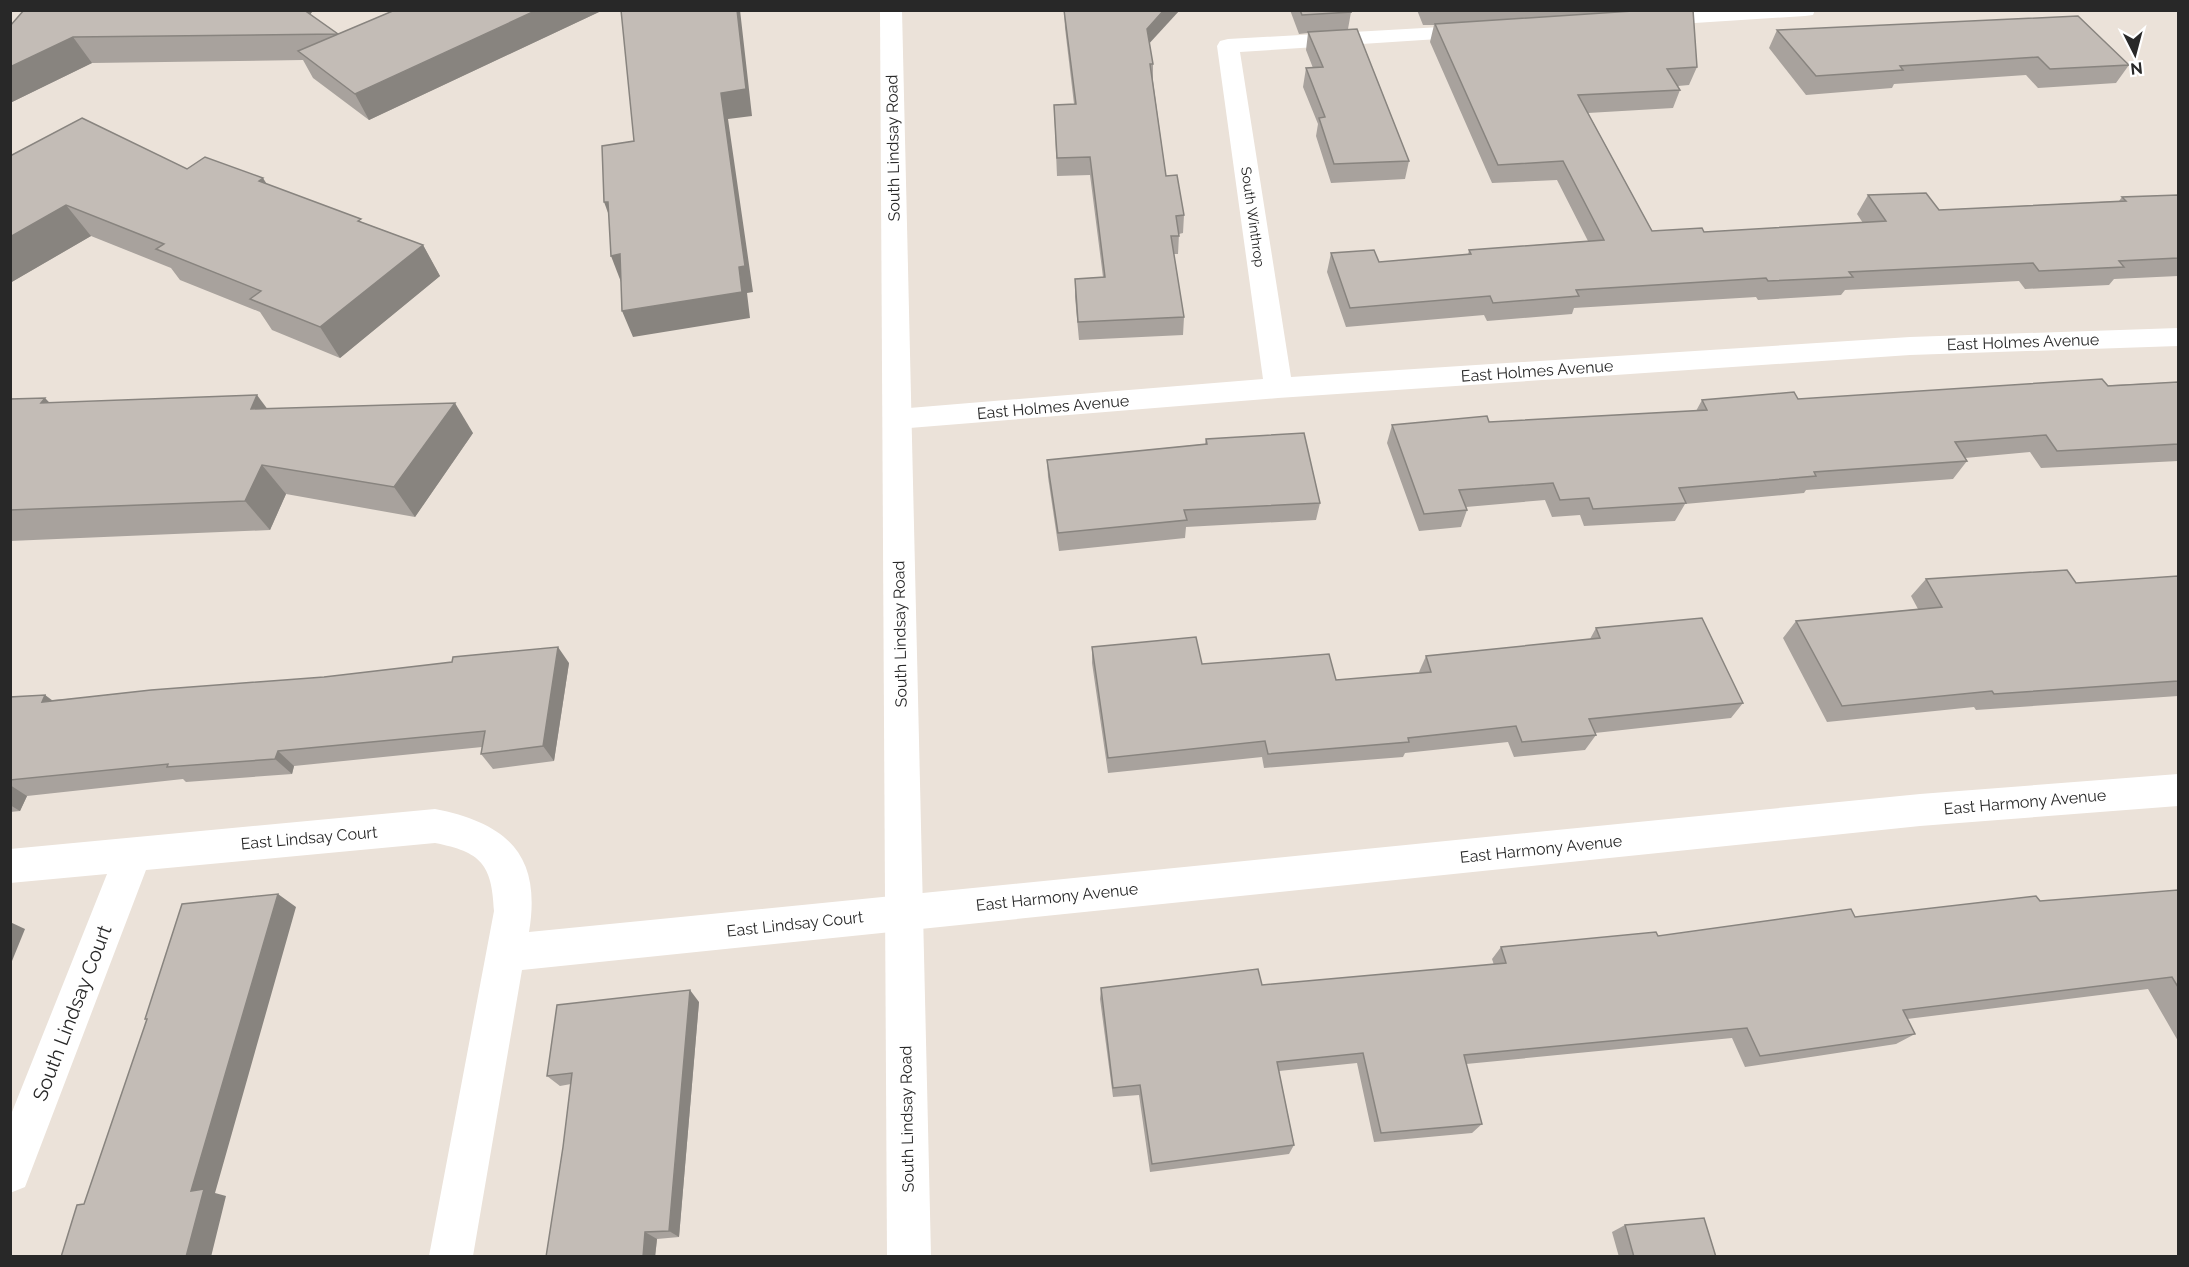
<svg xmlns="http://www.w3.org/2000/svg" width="2189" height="1267" viewBox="0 0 2189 1267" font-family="Raleway,sans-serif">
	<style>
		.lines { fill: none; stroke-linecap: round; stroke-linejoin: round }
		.street { fill: #fff; fill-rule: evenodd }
		.secondary { fill: #fff; fill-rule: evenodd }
		.wall { fill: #a8a29d }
		.shaded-wall { fill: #88847f }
		.building { fill: #c3bcb6; stroke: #88847f; stroke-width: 1.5 }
		.labels { text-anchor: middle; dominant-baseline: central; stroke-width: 4.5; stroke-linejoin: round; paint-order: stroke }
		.far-street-label { font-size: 14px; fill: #282828; stroke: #fff }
		.street-label { font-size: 16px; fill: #282828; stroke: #fff }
		.near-street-label { font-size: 20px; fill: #282828; stroke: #fff }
	</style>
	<rect width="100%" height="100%" fill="#ebe2d9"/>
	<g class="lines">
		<g class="street">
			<path d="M1696,10H1815L1813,15L1805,16L1648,26L1640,25L1637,20L1640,15L1648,14Z"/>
			<path d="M1476,25L1484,26L1487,31L1484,36L1240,52L1291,377L1910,337L2178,328V346L1910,355L1278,398L897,429L887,426L883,419L887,412L897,409L1263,379L1217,46L1220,41L1228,39Z"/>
			<path d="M2178,774V806L1920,826L522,970L473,1256H429L494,911C492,864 481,852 435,843L146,870L25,1187L10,1193V1117L107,874L10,883V849L435,809C507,823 542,855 529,932L1920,794Z"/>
		</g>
		<path class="secondary" d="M880,10H902L931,1256H887Z"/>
	</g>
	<g class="wall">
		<path d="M24,10H313L310,15L338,34L395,10H598L599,12L369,120L313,78L303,60L92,63L10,103V26Z"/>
		<path d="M1064,10L1149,43L1153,64V81L1166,176L1184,215L1183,233L1179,234L1178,254H1174L1184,317L1183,335L1079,340L1075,297V279L1103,277L1090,175L1057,176L1054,105L1074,104L1065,28Z"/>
		<path d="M1290,10H1350L1351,12L1348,29L1409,161L1405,179L1331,183L1316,136L1318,124L1303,87L1306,68H1313L1306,50L1308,33L1299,34Z"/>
		<path d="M1417,10H1693L1697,67L1689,85L1678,86L1680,90L1673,108L1588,113L1652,231L1704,232L1863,223L1857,214L1868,195L1939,210L2119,201L2122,197L2178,195V276L2114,279L2109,285L2025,289L2019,281L1845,290L1841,295L1758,300L1756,297L1574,308L1572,314L1487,321L1484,315L1346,327L1327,272L1331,253L1379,262L1468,255L1469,250L1588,241L1557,180L1492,183L1430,42L1434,25H1423Z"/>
		<path d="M1777,30L2129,65L2116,83L2038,88L2026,75L1894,84L1892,88L1806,95L1769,48Z"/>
		<path d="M10,156L187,169L267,184L364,223L423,245L440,276L340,358L272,330L260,312L180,280L171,268L91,236L10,283Z"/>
		<path d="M2178,382V461L2041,468L2030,452L1965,458L1967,461L1953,479L1806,490L1804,493L1685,504L1675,521L1584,526L1580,515L1552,517L1545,500L1466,507L1467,510L1461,527L1419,531L1387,443L1392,425L1489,422L1696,411L1702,400L1798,399Z"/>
		<path d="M10,399L50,403L267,408L473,433L415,517L286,494L270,530L10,541Z"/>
		<path d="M1206,439L1320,503L1316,520L1186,527L1185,538L1059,551L1048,477L1047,460L1205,444Z"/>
		<path d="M2178,576V696L1976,710L1974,707L1827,722L1783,638L1796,621L1918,609L1911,596L1926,579L2076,583Z"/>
		<path d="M1596,628L1743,703L1731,718L1595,733L1596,735L1585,750L1514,757L1508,742L1405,753L1403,757L1264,768L1262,757L1108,773L1092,663V647L1202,664L1336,680L1420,673L1419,672L1426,656L1590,639Z"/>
		<path d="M569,663L554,761L493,769L481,754L482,747L294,766L292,774L186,782L183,779L27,796L20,811L10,812V697L45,695L52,700Z"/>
		<path d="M2178,890V1041L2148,989L1907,1019L1915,1034L1896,1044L1745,1067L1732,1038L1466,1064L1482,1124L1472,1133L1374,1142L1357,1063L1279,1071L1294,1145L1289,1154L1150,1172L1139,1095L1113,1097L1100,999L1101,988L1262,985L1494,965L1492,959L1501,947L1658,936L1855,917Z"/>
		<path d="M699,1002L679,1237L657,1239L655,1257H546L563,1147L571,1084L560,1086L547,1076Z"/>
		<path d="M1625,1225L1716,1257H1619L1612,1232Z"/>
	</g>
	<g class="shaded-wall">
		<path d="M294,10H313L303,27Z"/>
		<path d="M537,10H598L599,12L369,120L355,94Z"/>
		<path d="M737,10H740L752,116L728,119L753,292L747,293L750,318L633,337L622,311L721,93Z"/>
		<path d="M1164,10H1180L1146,47L1147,29Z"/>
		<path d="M73,37L92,63L10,103V67Z"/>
		<path d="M263,178L283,210L259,181Z"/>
		<path d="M604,202H608L614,229Z"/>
		<path d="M66,205L91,236L10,283V237Z"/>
		<path d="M423,245L440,276L340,358L320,327Z"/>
		<path d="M620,254L621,282L611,256Z"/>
		<path d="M257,395L280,426L251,409Z"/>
		<path d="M45,398L74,428L41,403Z"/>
		<path d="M455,403L473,433L415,517L394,487Z"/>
		<path d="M262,465L286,494L270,530L245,501Z"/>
		<path d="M558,647L569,663L554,761L543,746Z"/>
		<path d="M45,695L65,711L42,702Z"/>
		<path d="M278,751L294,766L292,774L275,759Z"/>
		<path d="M10,785L27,796L20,811L10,805Z"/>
		<path d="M278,894L296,907L215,1193L226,1196L211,1257H186L191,1191Z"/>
		<path d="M10,922L25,929L10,966Z"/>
		<path d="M690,990L699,1002L679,1237L669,1231Z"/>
		<path d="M645,1232L657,1239L655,1257H643Z"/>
	</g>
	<g class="building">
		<path d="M24,10H304L338,34L73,37L10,67V26Z"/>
		<path d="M395,10H537L355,94L298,51Z"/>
		<path d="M621,10H737L746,89L721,93L745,266L739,267L742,292L622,311L620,254L611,256L608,202H604L602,146L634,141Z"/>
		<path d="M1064,10H1164L1147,29L1153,64H1150L1166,176L1177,175L1184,215L1176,216L1179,236H1171L1184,317L1078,322L1075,279L1105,277L1090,157L1057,158L1054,105L1076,104Z"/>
		<path d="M1300,10H1350L1351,12L1302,15Z"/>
		<path d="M1648,10H1693L1697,67L1667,69L1680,90L1578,95L1652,231L1702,228L1704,232L1886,221L1868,195L1926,193L1939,210L2126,201L2122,197L2178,195V258L2119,261L2124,267L2039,271L2033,263L1849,272L1853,277L1768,281L1766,278L1576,290L1579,296L1493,303L1490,296L1350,308L1331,253L1374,250L1379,262L1471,254L1469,250L1604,240L1563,161L1498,165L1435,24Z"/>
		<path d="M2078,16L2129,65L2050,69L2038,57L1900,66L1903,70L1816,76L1777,30Z"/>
		<path d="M1357,29L1409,161L1334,164L1319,118L1325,117L1306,68L1323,67L1308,32Z"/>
		<path d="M82,118L187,169L205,157L263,178L259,181L361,219L358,221L423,245L320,327L250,299L261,291L156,249L164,244L66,205L10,237V156Z"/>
		<path d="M2102,379L2108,386L2178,382V444L2057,451L2046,435L1955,442L1967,461L1814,472L1816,476L1679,488L1686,503L1593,509L1589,498L1560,500L1553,483L1459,490L1467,510L1424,514L1392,425L1487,416L1489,422L1707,410L1702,400L1794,392L1798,399Z"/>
		<path d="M257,395L251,409L455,403L394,487L262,465L245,501L10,510V399L45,398L41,403Z"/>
		<path d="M1304,433L1320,503L1184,510L1187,520L1058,533L1047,460L1207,444L1206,439Z"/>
		<path d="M2067,570L2076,583L2178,576V681L1994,694L1992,691L1842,706L1796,621L1942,607L1926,579Z"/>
		<path d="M1702,618L1743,703L1589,719L1596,735L1522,742L1516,726L1408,738L1409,742L1268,754L1265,741L1108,758L1092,647L1196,637L1202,664L1329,654L1336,680L1431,672L1426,656L1600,638L1596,628Z"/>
		<path d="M558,647L543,746L481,754L485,731L278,751L275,759L167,767L168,764L10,780V697L45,695L42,702L151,690L324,677L452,662L453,657Z"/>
		<path d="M2178,890V987L2172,977L1903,1010L1915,1034L1760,1056L1747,1028L1464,1055L1482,1124L1381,1133L1363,1053L1277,1062L1294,1145L1152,1164L1140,1085L1113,1088L1101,988L1258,969L1262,985L1506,963L1501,947L1656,932L1658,936L1851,909L1855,917L2036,896L2040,901Z"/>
		<path d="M278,894L191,1191L204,1189L186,1257H61L77,1205L84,1204L147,1019H145L182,904Z"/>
		<path d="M690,990L669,1231L645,1232L643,1257H546L563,1147L572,1073L547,1076L557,1005Z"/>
		<path d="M1704,1218L1716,1257H1634L1625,1225Z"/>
	</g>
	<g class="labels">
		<g class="far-street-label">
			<text transform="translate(1253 217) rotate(82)">South Winthrop</text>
		</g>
		<g class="street-label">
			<text transform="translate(893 148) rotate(-91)">South Lindsay Road</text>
			<text transform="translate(2023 342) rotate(-2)">East Holmes Avenue</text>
			<text transform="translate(1537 371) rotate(-4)">East Holmes Avenue</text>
			<text transform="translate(1053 407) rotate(-5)">East Holmes Avenue</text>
			<text transform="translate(900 634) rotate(-91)">South Lindsay Road</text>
			<text transform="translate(2025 802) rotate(-5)">East Harmony Avenue</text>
			<text transform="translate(309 838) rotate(-5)">East Lindsay Court</text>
			<text transform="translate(1541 849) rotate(-6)">East Harmony Avenue</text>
			<text transform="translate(1057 897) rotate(-6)">East Harmony Avenue</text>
			<text transform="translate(795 924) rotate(-6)">East Lindsay Court</text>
			<text transform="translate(907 1119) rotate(-91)">South Lindsay Road</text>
		</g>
		<g class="near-street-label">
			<text transform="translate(72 1013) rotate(-69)">South Lindsay Court</text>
		</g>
	</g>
	<rect width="2189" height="1267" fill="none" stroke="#282828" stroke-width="24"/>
	<g transform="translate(2135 54) rotate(174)" stroke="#ffffff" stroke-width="4.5" paint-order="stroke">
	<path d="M0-4.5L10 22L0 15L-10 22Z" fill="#282828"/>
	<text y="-9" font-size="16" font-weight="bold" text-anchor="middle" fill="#282828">N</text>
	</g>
</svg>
